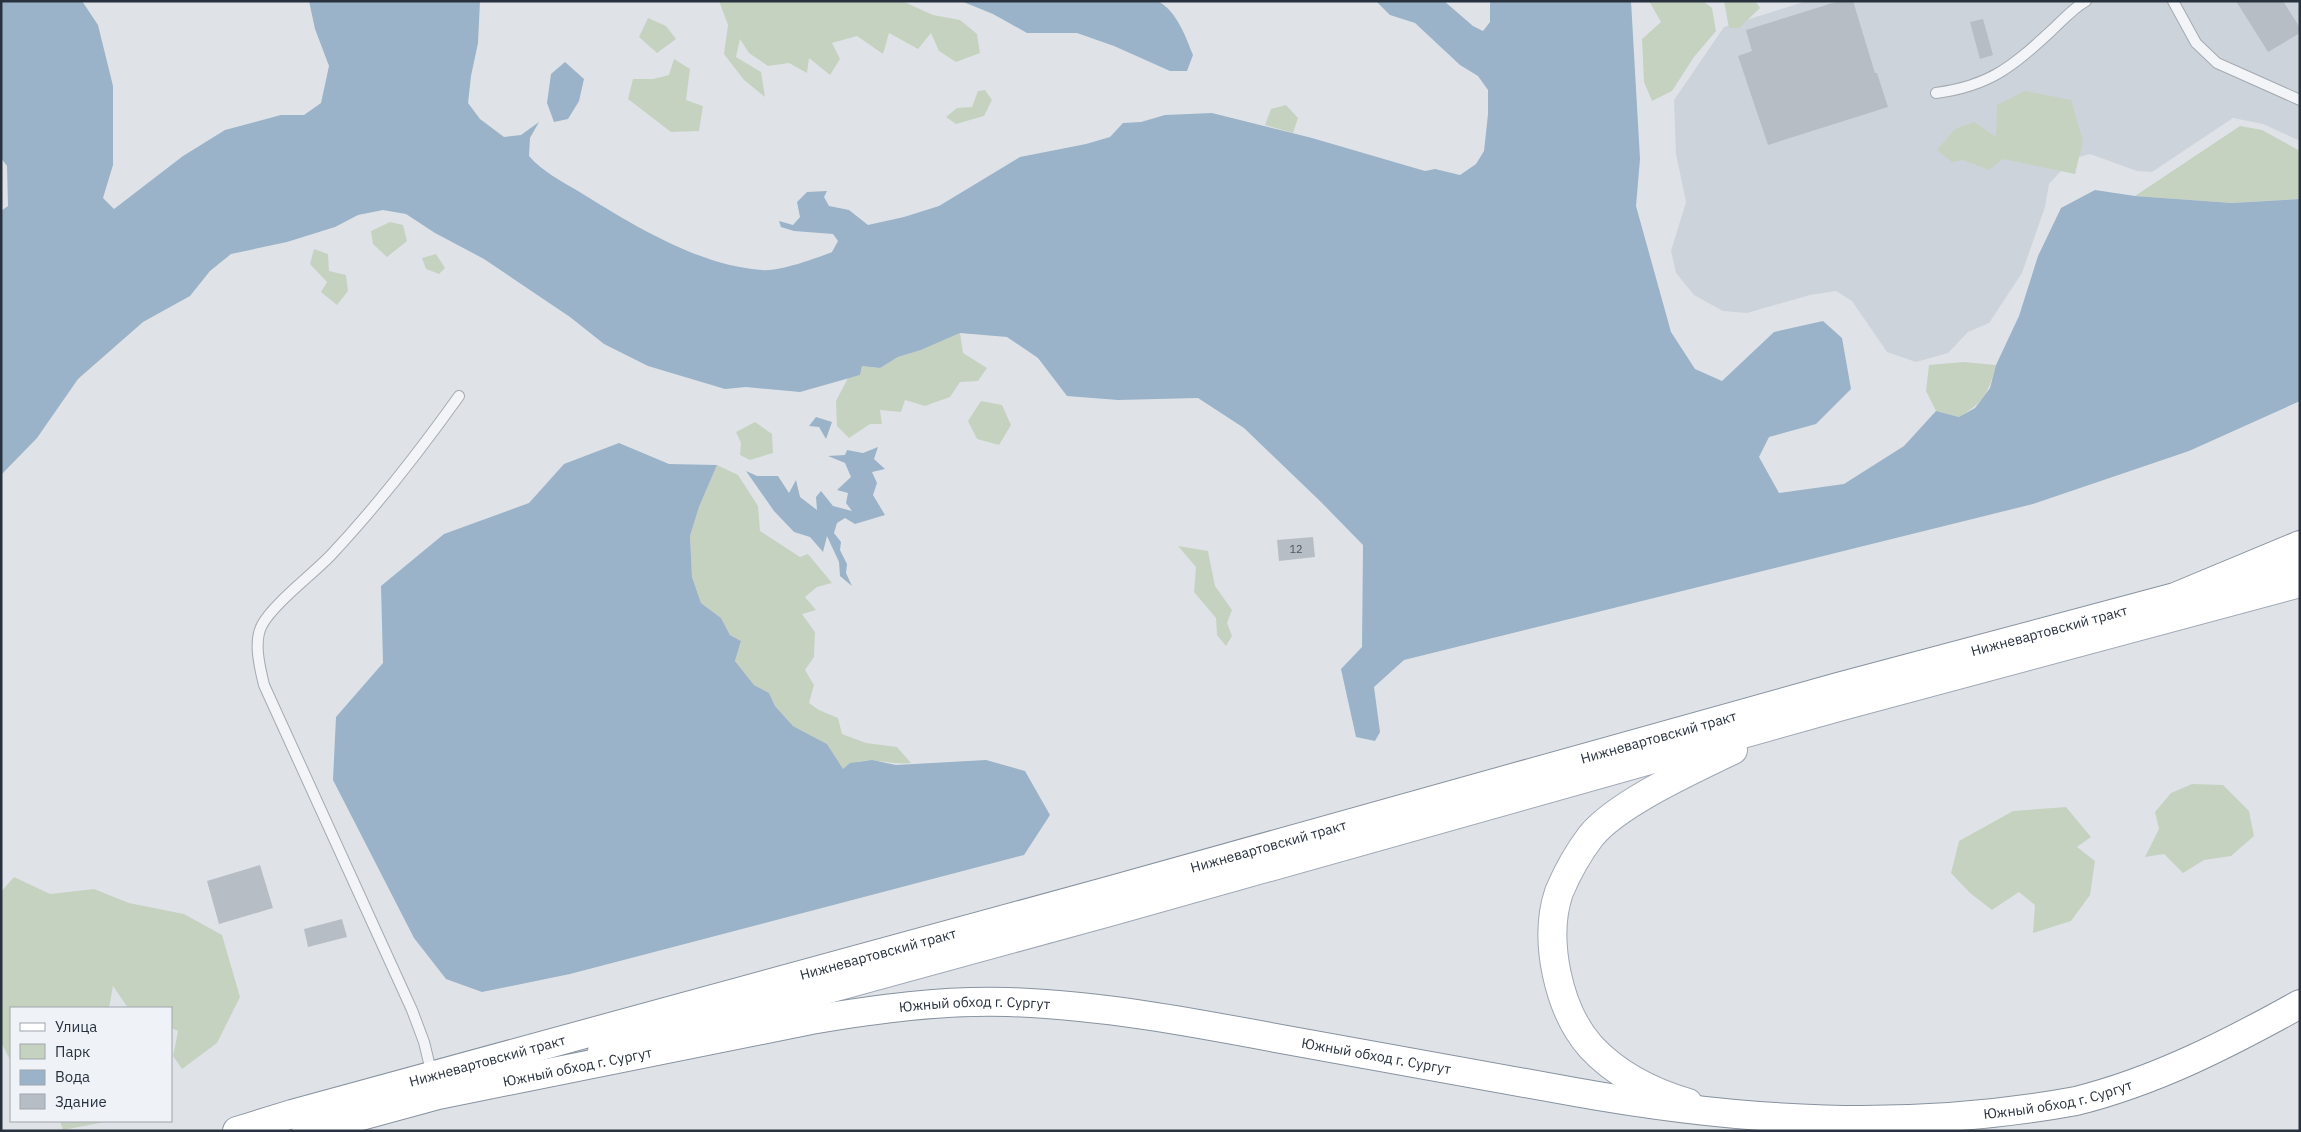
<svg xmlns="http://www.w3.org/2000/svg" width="2301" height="1132" viewBox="0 0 2301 1132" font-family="'IBM Plex Sans',sans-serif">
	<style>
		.built { fill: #cdd3da }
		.green { fill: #c6d2c0 }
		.water { fill: #9ab3c8 }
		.building { fill: #b6bdc5 }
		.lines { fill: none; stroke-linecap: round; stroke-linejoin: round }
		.service-casing { stroke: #a4aab2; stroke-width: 12 }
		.primary-casing { stroke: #9fa8b4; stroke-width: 30 }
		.trunk-casing { stroke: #87929f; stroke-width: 30 }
		.service { stroke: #f2f4f7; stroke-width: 10 }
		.primary { stroke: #fff; stroke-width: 28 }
		.trunk { stroke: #fff; stroke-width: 28 }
		.labels { text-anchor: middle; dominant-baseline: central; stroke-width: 4; stroke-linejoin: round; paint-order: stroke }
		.number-label { font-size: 11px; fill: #4c5560 }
		.street-label { font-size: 14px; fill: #28323f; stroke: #eff2f6 }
	</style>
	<rect width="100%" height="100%" fill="#dfe3e8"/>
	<path class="built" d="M1807,1H2300V141L2263,124L2233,118L2152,172L2137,171L2090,154L2072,159L2049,184L2045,207L2022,273L1989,323L1968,332L1948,353L1916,362L1887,352L1852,301L1836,291L1810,295L1747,313L1723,311L1694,295L1676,273L1671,251L1686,202L1676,154L1674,100L1724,27Z"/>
	<g class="green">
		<path d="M719,1H902L933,15L960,20L977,34L980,53L956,62L939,51L931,33L918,49L889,33L883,54L857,36L832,43L840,59L830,75L809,58L807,73L789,63L768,66L749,53L740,39L736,57L761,72L765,97L744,80L724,54L728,25Z"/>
		<path d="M1649,1H1703L1712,8L1716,31L1694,57L1672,91L1652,101L1644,82L1642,39L1661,22Z"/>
		<path d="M1724,1H1755L1760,8L1739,28H1729Z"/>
		<path d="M648,18L666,26L676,39L657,53L639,37Z"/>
		<path d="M674,59L690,69L686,100L703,106L699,131L671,132L628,99L633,79H653L669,75Z"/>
		<path d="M985,90L992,100L984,116L956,124L946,117L957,108L972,107L978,91Z"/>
		<path d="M2025,91L2071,100L2083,141L2075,174L2003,159L1989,170L1963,160L1952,162L1937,150L1955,129L1974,122L1996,137L1997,105Z"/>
		<path d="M1286,105L1298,118L1293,133L1265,125L1271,109Z"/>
		<path d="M2240,126L2262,130L2300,151V199L2232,203L2135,196Z"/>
		<path d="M390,222L403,225L407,241L387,257L373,244L371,231Z"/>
		<path d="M314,249L328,254L329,271L346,275L348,291L337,305L321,292L327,282L310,264Z"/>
		<path d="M436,254L445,268L439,274L426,269L422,258Z"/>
		<path d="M960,333L963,353L987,368L978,381L960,382L950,397L925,406L905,400L901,412L880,410L882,424H870L849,438L837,426L836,401L848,378L860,375L862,366L880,368L898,357L921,350Z"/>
		<path d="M1964,362L1996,365C1989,392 1983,403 1959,417L1936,411L1926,391L1929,365Z"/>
		<path d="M981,401L1002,405L1011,425L999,445L977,439L968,421Z"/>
		<path d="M755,422L772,434L773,453L750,460L740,455L741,443L736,432Z"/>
		<path d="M717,465L738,475L758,506L760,531L800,557L808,554L832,583L817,587L805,597L816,610L802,614L815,632L814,657L805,670L814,685L809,703L819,710L838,718L842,734L866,743L897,747L911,763C887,766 862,752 843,770L827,744L793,726L775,706L769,693L754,685L735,661L741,641L730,635L721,618L701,603L692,577L690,536L699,507Z"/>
		<path d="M1178,546L1208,551L1215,586L1232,610L1227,623L1232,636L1226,646L1217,635L1216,618L1194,592L1196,567Z"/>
		<path d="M2192,784L2223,785L2249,811L2254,836L2231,856L2204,860L2183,873L2164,854L2145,857L2159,829L2155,812L2171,793Z"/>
		<path d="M2066,807L2091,837L2077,847L2095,861L2090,895L2071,921L2033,933L2035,905L2019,892L1992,910L1970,893L1951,873L1959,841L2013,811Z"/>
		<path d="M14,877L50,894L94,889L129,903L184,914L222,935L240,997L217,1043L182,1069L173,1056L178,1031L171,1028V1008H128L113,986L109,1008H11V1062L1,1042V892Z"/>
		<path d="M60,1121H110L63,1130Z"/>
	</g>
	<g class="water">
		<path d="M1,1H82L98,25L113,86V165L103,198L114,209L183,156L225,130L281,115H304L321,103L329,66L315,29L309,1H480L478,43L471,76L468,103L480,119L504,137L521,135L539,122L530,138L529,156C542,171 561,181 578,191C631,224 699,266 762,270C778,272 817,258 832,252L838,241L833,234L794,231L781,227L779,221L793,225L800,217L797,202L807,192L827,191L824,197L829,206L849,210L868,225L904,217L939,206L1020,157L1086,144L1110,137L1123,123L1141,122L1165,115L1212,113L1312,138L1425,171L1435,169L1460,175L1476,164L1484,151L1488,114V90L1478,76L1460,65L1415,23L1390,15L1376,1H1444L1473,26L1483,31L1490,22V1H1631L1640,159L1636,206L1671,332L1695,369L1722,381L1774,332L1823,321L1842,338L1851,389L1816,424L1769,437L1759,457L1779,493L1844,484L1904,446L1936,411L1959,417L1975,408L1990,388L1996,365L2019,316L2038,256L2061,208L2095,190L2135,196L2232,203L2300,199V401L2189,451L2033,504L1404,660L1374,687L1380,732L1375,741L1356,737L1341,669L1362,647L1363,545L1321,502L1244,428L1198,398L1118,400L1067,396L1038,358L1007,337L960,333L921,350L898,357L880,368L862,366L860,375L800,392L746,387L725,389L648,366L604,344L570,317L484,259L435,233L406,214L383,210L358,215L335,227L287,242L231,254L210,271L190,296L143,322L78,379L37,438L1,475V211L8,206L7,166L1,158Z"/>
		<path d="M961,1H1158C1177,12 1185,35 1193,55L1187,71H1170L1114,46L1077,33H1027L993,14Z"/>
		<path d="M565,62L584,79L579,101L568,119L554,122L547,103L551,74Z"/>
		<path d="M816,417L832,422L826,439L819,427L809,426Z"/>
		<path d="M619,443L669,464L717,465L699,507L690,536L692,577L701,603L721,618L730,635L741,641L735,661L754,685L769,693L775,706L793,726L827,744L843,769L850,763L872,760L896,765L986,760L1025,771L1050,815L1024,855L570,974L482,992L446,979L414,938L333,780L336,717L383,663L381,586L444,534L529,503L564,464Z"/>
		<path d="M878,447L874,459L885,469L872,472L877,483L873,495L885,515L855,524L845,518L837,523L834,533L841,542L840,550L847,564L846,573L852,586L840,576L839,562L827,536L823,552L810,537L794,532L774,511L746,471L757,476H778L789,493L796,480L800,497L817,510L816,497L821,491L833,506L852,511L846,503L848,493L837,490L851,477L845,463L828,456L845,455L847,450L863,453Z"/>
	</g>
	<g class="building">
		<path d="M1839,1H1853L1875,73H1877L1888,107L1768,145L1738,56L1752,51L1746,30Z"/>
		<path d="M2236,1H2283L2300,28V33L2268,52Z"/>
		<path d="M1983,19L1993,55L1980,59L1970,22Z"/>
		<path d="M1313,537L1315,557L1279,561L1277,540Z"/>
		<path d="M260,865L273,908L219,924L207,881Z"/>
		<path d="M342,919L347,937L308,947L304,929Z"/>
	</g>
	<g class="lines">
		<g class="service-casing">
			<g id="service">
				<path d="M2173,1L2196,43L2217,63L2300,100"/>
				<path d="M1936,93C1990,86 2013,66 2051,31C2062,21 2073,8 2086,1"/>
				<path d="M432,1075L424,1042L412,1010L264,685C260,668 253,642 262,625C273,604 313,574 331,555C378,505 419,452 459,396"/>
			</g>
		</g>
		<g class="primary-casing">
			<g id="primary">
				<path d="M2246,577L2300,563"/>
				<path d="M602,1051L1113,911L1842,706L2300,583"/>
				<path d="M1688,1103C1651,1092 1617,1075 1591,1047C1558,1010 1543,939 1559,892C1567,873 1578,853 1591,836C1618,803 1694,769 1733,750"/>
			</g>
		</g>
		<g class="trunk-casing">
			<g id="trunk">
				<path id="s1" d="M237,1131L292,1114L1108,891L1838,687L2175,597L2300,545"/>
				<path id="s2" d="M306,1131L438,1095L811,1020C876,1009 942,1000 1008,1002C1100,1005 1191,1022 1281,1039C1379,1056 1477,1074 1575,1092C1742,1122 1908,1132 2076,1101C2156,1081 2228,1044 2300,1004"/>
			</g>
		</g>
		<use href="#service" class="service"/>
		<use href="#primary" class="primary"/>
		<use href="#trunk" class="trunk"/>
	</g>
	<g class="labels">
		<g class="number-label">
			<text x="1296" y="549">12</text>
		</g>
		<g class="street-label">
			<text stroke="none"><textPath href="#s1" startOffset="1880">Нижневартовский тракт</textPath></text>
			<text stroke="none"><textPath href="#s1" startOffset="1475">Нижневартовский тракт</textPath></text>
			<text stroke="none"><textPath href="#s1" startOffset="1070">Нижневартовский тракт</textPath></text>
			<text stroke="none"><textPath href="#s1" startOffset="665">Нижневартовский тракт</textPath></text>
			<text stroke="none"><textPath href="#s2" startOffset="682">Южный обход г. Сургут</textPath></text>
			<text stroke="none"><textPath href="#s2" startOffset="1088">Южный обход г. Сургут</textPath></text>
			<text stroke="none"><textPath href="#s1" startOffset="260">Нижневартовский тракт</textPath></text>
			<text stroke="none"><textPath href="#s2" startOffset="279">Южный обход г. Сургут</textPath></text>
			<text stroke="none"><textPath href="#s2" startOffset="1776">Южный обход г. Сургут</textPath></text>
		</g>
	</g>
	<rect width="2301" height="1132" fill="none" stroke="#28323f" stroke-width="5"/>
	<rect x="10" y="1007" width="162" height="115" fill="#eff2f6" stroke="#9fa5ad"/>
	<rect x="20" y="1023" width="25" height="8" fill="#ffffff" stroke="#9fa5ad"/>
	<text x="55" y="1032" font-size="15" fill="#28323f">Улица</text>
	<rect x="20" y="1044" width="25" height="15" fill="#c6d2c0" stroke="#9fa5ad"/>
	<text x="55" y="1057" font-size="15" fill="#28323f">Парк</text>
	<rect x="20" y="1070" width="25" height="15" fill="#9ab3c8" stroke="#9fa5ad"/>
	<text x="55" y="1082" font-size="15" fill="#28323f">Вода</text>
	<rect x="20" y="1094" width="25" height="15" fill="#b6bdc5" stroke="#9fa5ad"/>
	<text x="55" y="1107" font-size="15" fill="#28323f">Здание</text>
</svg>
